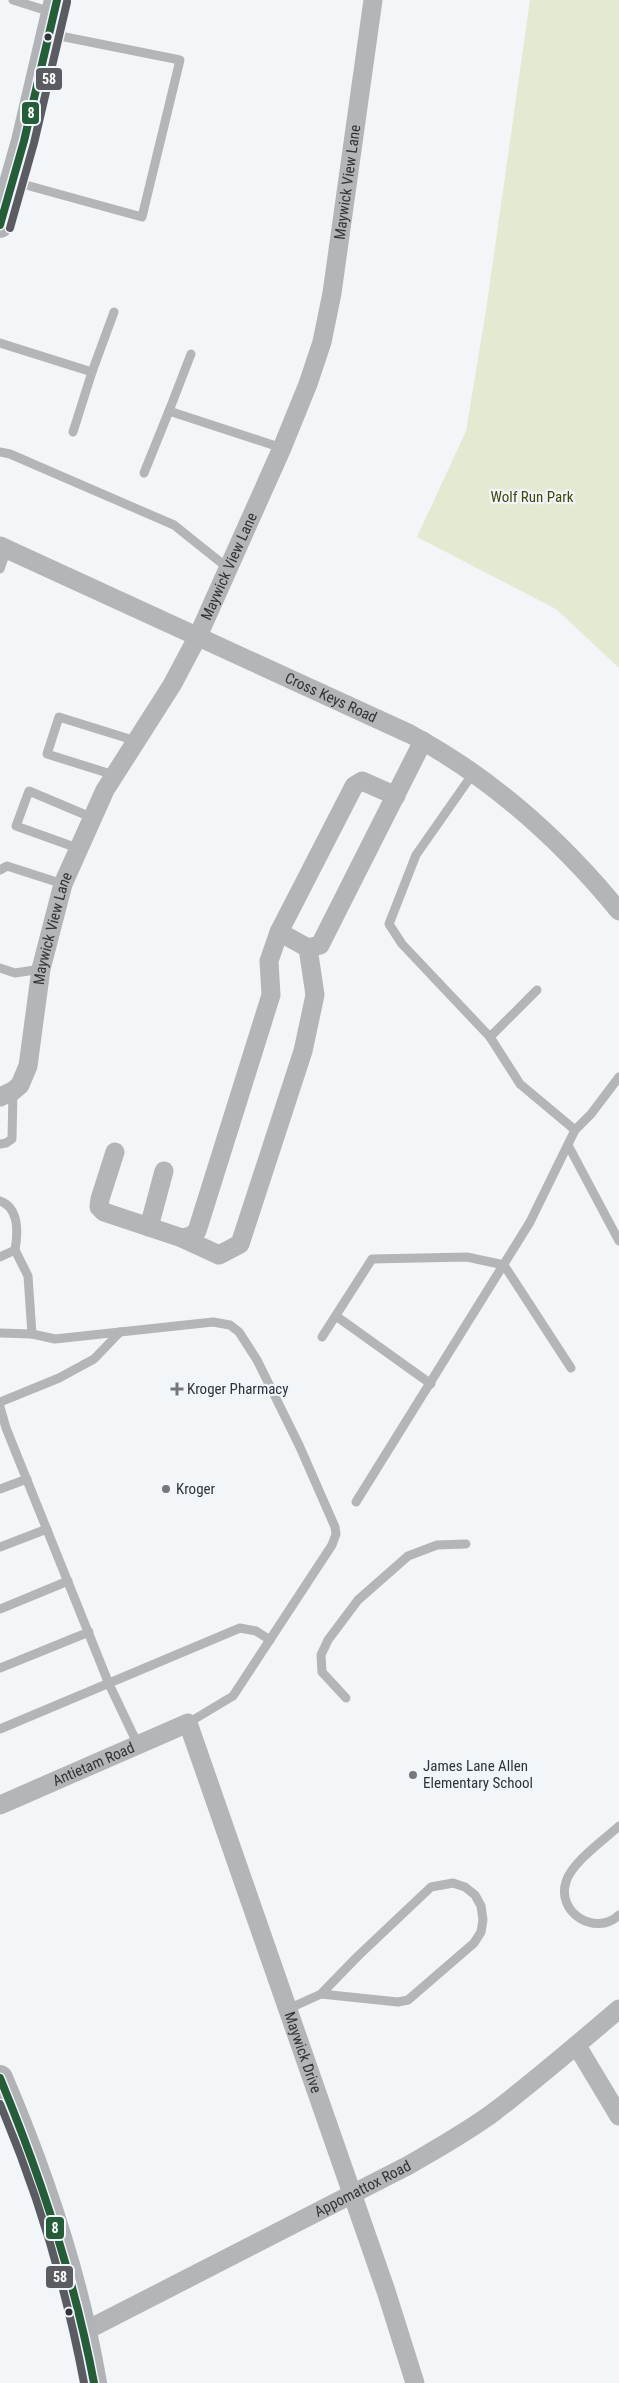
<svg xmlns="http://www.w3.org/2000/svg" width="619" height="2383" viewBox="0 0 619 2383" font-family="'Roboto Condensed',sans-serif">
	<style>
		.green { fill: #e4ead1 }
		.lines { fill: none; stroke-linecap: round; stroke-linejoin: round }
		.service { stroke: #b3b5b6; stroke-width: 9 }
		.minor { stroke: #b3b5b6; stroke-width: 19 }
		.secondary { stroke: #b2b3b6; stroke-width: 26 }
		.bus-1-casing { stroke: #f0f5fc; stroke-width: 11 }
		.bus-2-casing { stroke: #f0f5fc; stroke-width: 11 }
		.bus-1 { stroke: #255d39; stroke-width: 8 }
		.bus-2 { stroke: #5a5c61; stroke-width: 8 }
		.bus-dot { fill: #323336; stroke: #f0f5fc; stroke-width: 2 }
		.poi-dot { fill: #76777a; stroke: #f0f5fc; stroke-width: 2 }
		.labels { text-anchor: middle; dominant-baseline: central; stroke-width: 4.5; stroke-linejoin: round; paint-order: stroke }
		.street-label { font-size: 15px; fill: #323336; stroke: #f0f5fc }
		.park-label { font-size: 15px; fill: #3f4700; stroke: #f0f5fc }
		.poi-label { font-size: 15px; fill: #323336; stroke: #f0f5fc; text-anchor: start }
		.line-badge { stroke: #f0f5fc; stroke-width: 2 }
		.badge-label { font-size: 14px; text-anchor: middle; font-weight: bold; fill: #fff }
	</style>
	<rect width="100%" height="100%" fill="#f3f6f9"/>
	<path class="green" d="M530,0H619V668L556,609L417,537L466,431L486,310Z"/>
	<g class="lines">
		<g class="service">
			<path d="M13,0L51,12"/>
			<path d="M15,182L142,217L180,60L50,34"/>
			<path d="M0,343L92,372L114,312"/>
			<path d="M191,354L169,411L282,448"/>
			<path d="M73,432L92,372"/>
			<path d="M0,452L10,454L174,525L229,569"/>
			<path d="M144,473L169,411"/>
			<path d="M0,569L7,549"/>
			<path d="M474,772L416,855L389,924L402,944L490,1037L520,1084L575,1130L591,1114L619,1077"/>
			<path d="M114,775L47,754L59,717L136,741"/>
			<path d="M80,849L16,826L29,791L93,818"/>
			<path d="M0,870L7,866L63,884"/>
			<path d="M0,968L15,973L41,969"/>
			<path d="M490,1037L537,990"/>
			<path d="M0,1144L6,1143L12,1139L13,1091"/>
			<path d="M568,1145L619,1241"/>
			<path d="M0,1201C19,1208 18,1233 15,1250L28,1276L32,1334"/>
			<path d="M0,1257L15,1250"/>
			<path d="M336,1316L431,1384"/>
			<path d="M0,1333L32,1334L55,1339L213,1322L230,1325L239,1332L257,1360L299,1445L335,1527L336,1534L332,1545L233,1696L188,1723"/>
			<path d="M322,1337L372,1259L467,1257L504,1265L571,1368"/>
			<path d="M0,1402L59,1378L94,1359L120,1332"/>
			<path d="M0,1407L6,1428L109,1684L138,1745"/>
			<path d="M0,1489L27,1479"/>
			<path d="M356,1502L530,1222L575,1130"/>
			<path d="M0,1547L47,1529"/>
			<path d="M0,1609L68,1581"/>
			<path d="M0,1668L89,1632"/>
			<path d="M346,1698L322,1672L321,1655L328,1640L358,1600L408,1556L437,1545L466,1544"/>
			<path d="M0,1729L240,1628L256,1631L270,1640"/>
			<path d="M619,1826C605,1839 571,1863 566,1882C556,1913 596,1937 619,1915"/>
			<path d="M288,2009L321,1994L358,1956L431,1887L453,1883L465,1887L475,1895L481,1906L483,1920L481,1932L474,1943L408,2000L398,2002L321,1994"/>
		</g>
		<g class="minor">
			<path id="s1" d="M0,546L410,734C492,778 560,839 619,911"/>
			<path d="M279,932L354,786L362,781L396,796"/>
			<path id="s2" d="M0,1097L13,1091L20,1085L28,1066L41,969L63,884L105,790L172,685L198,636L282,448L308,384L322,342L332,293L373,0"/>
			<path d="M115,1152L100,1199L99,1207L104,1212L182,1238L191,1236L197,1231L271,995L269,961L279,932L308,948L320,945L423,741"/>
			<path d="M149,1227L164,1171"/>
			<path d="M182,1238L219,1255L240,1244L303,1051L315,995L308,948"/>
			<path id="s3" d="M0,1805L188,1723L386,2291L415,2383"/>
			<path d="M577,2046L619,2116"/>
			<path id="s4" d="M85,2331L409,2165C438,2148 467,2132 494,2112C537,2079 578,2044 619,2009"/>
		</g>
		<g class="secondary">
			<path d="M0,225L24,141L57,0"/>
			<path d="M0,2078C42,2176 76,2278 94,2383"/>
		</g>
		<g class="bus-1-casing">
			<g id="bus-1">
				<path d="M0,225L24,141L57,0"/>
				<path d="M0,2078C41,2177 74,2277 94,2383"/>
			</g>
		</g>
		<g class="bus-2-casing">
			<g id="bus-2">
				<path d="M10,228L34,143L67,2"/>
				<path d="M0,2104C38,2194 66,2287 84,2383"/>
			</g>
		</g>
		<use href="#bus-1" class="bus-1"/>
		<use href="#bus-2" class="bus-2"/>
	</g>
	<g class="bus-dot">
		<circle cx="48" cy="37" r="4.5"/>
		<circle cx="69" cy="2312" r="4.5"/>
	</g>
	<g class="poi-dot">
		<path d="M174.5 1381.5h5v5h5v5h-5v5h-5v-5h-5v-5h5z"/>
		<circle cx="166" cy="1489" r="5"/>
		<circle cx="413" cy="1775" r="5"/>
	</g>
	<g class="labels">
		<g class="street-label">
			<text stroke="none"><textPath href="#s2" startOffset="994">Maywick View Lane</textPath></text>
			<text stroke="none"><textPath href="#s2" startOffset="589">Maywick View Lane</textPath></text>
			<text stroke="none"><textPath href="#s1" startOffset="364">Cross Keys Road</textPath></text>
			<text stroke="none"><textPath href="#s2" startOffset="184">Maywick View Lane</textPath></text>
			<text stroke="none"><textPath href="#s3" startOffset="102">Antietam Road</textPath></text>
			<text stroke="none"><textPath href="#s3" startOffset="554">Maywick Drive</textPath></text>
			<text stroke="none"><textPath href="#s4" startOffset="312">Appomattox Road</textPath></text>
		</g>
		<g class="park-label">
			<text x="532" y="497">Wolf Run Park</text>
		</g>
		<g class="poi-label">
			<text x="187" y="1389">Kroger Pharmacy</text>
			<text x="176" y="1489">Kroger</text>
			<text x="423" y="1766">James Lane Allen<tspan x="423" dy="17">Elementary School</tspan></text>
		</g>
	</g>
	<g class="line-badge">
		<rect x="35" y="67" width="28" height="24" rx="5" fill="#5a5c61"/>
		<rect x="21" y="101" width="19" height="24" rx="5" fill="#255d39"/>
		<rect x="45" y="2216" width="20" height="24" rx="5" fill="#255d39"/>
		<rect x="45" y="2265" width="29" height="24" rx="5" fill="#5a5c61"/>
	</g>
	<g class="badge-label">
		<text x="49" y="84">58</text>
		<text x="31" y="118">8</text>
		<text x="55" y="2233">8</text>
		<text x="60" y="2282">58</text>
	</g>
</svg>
